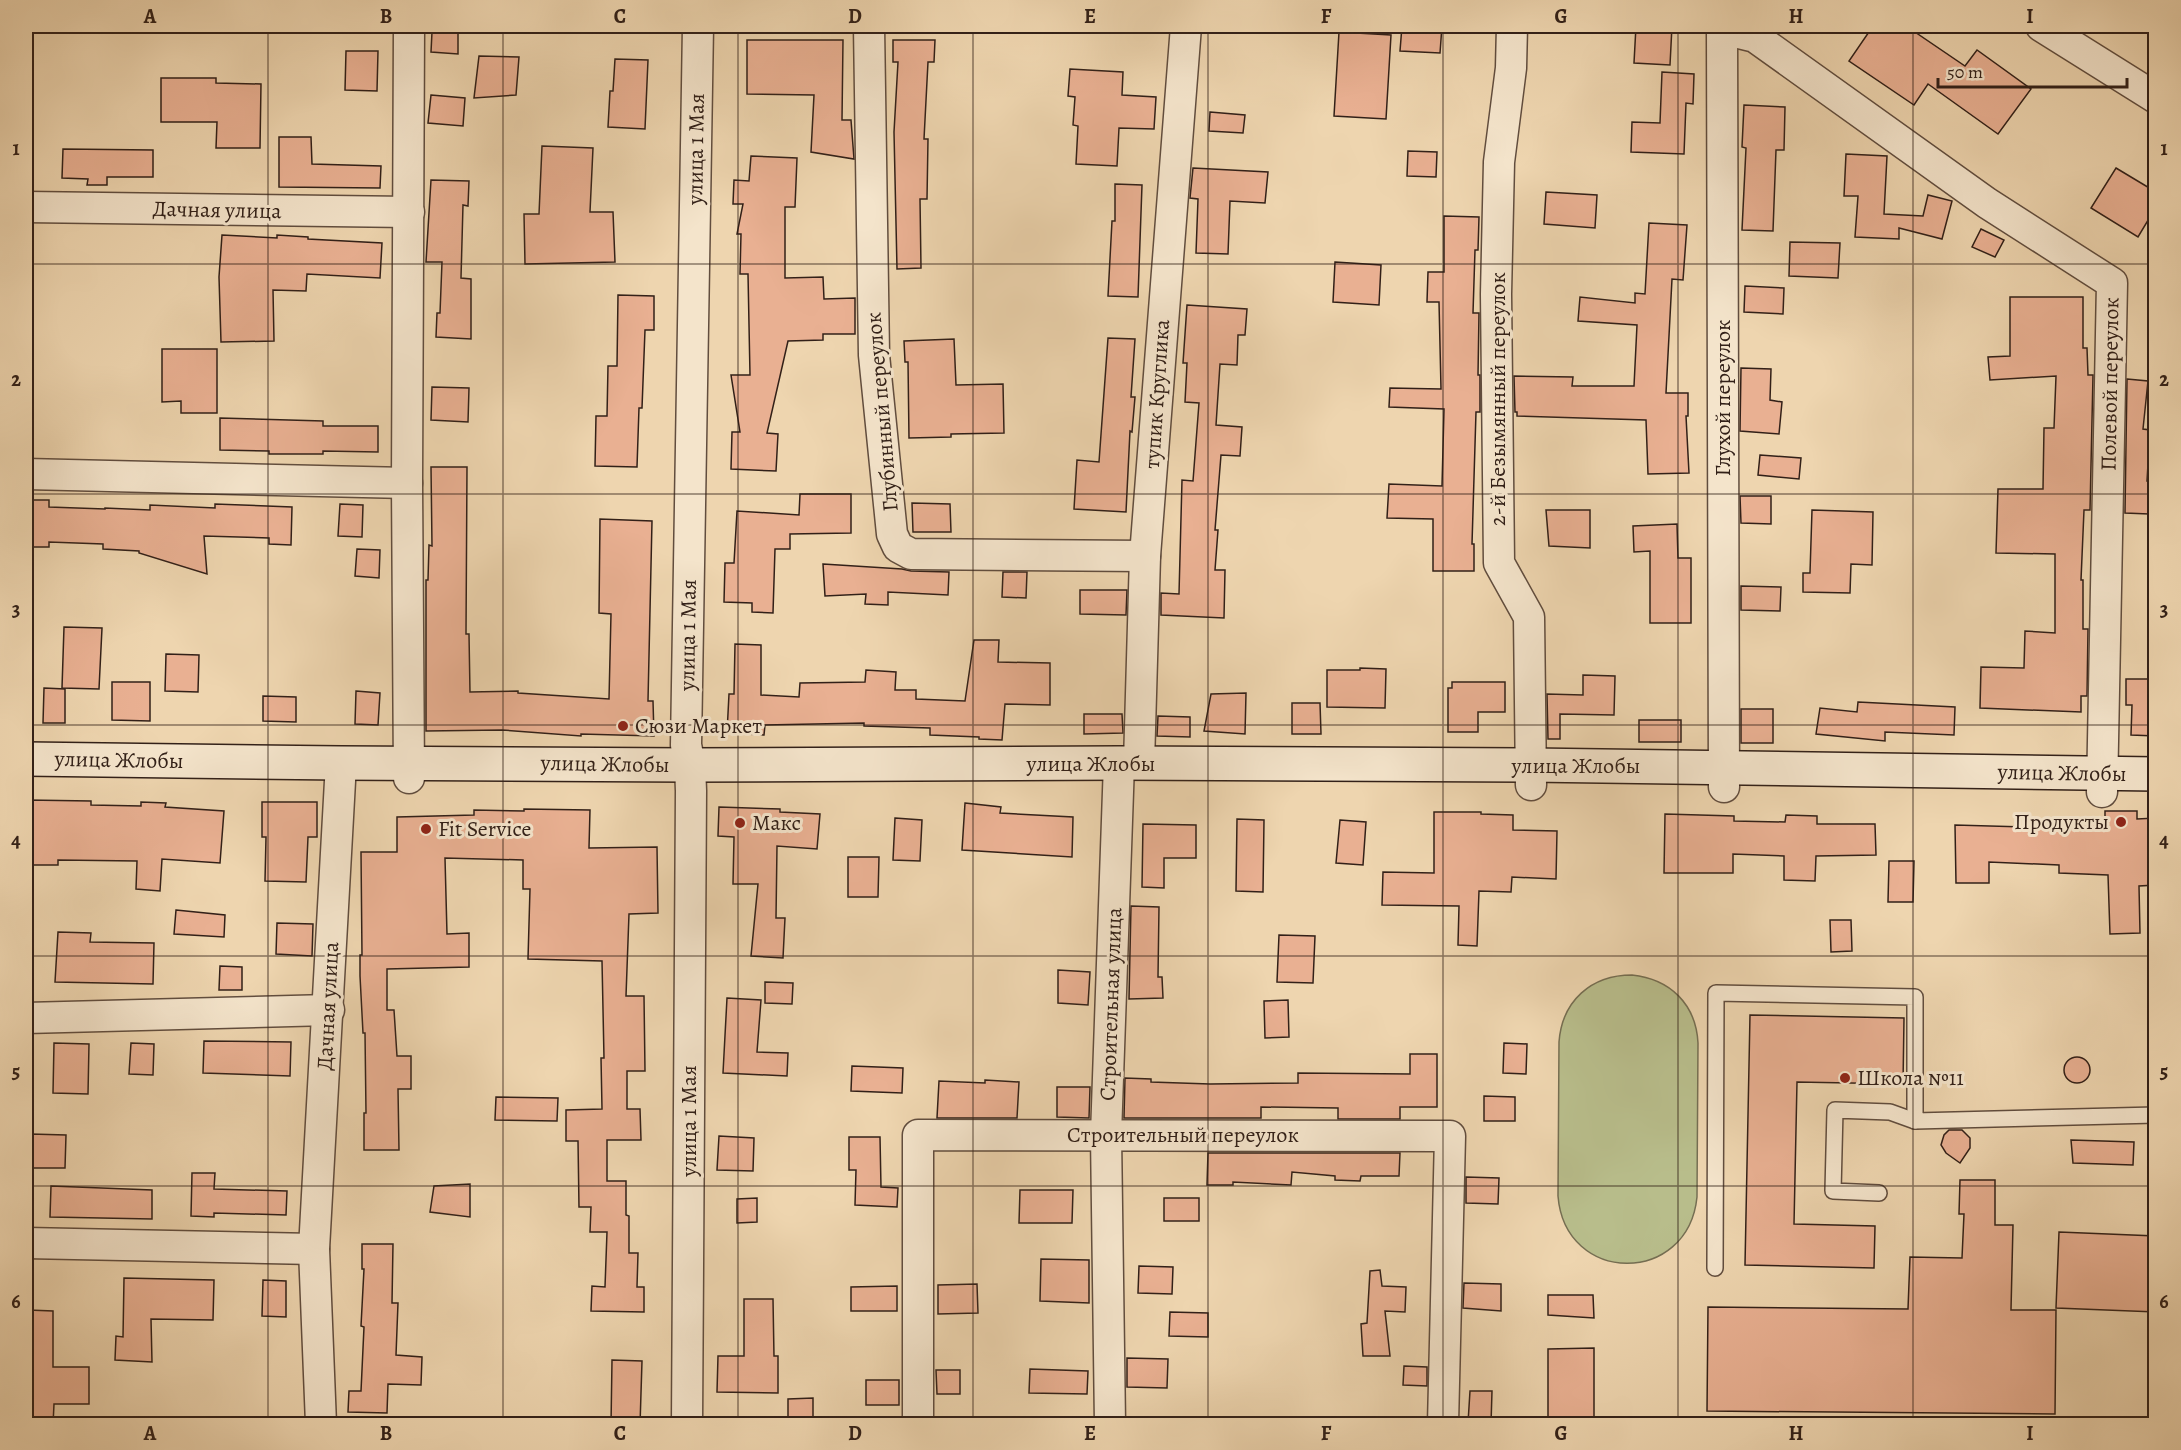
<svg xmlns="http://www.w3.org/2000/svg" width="2181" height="1450" viewBox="0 0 2181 1450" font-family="Alegreya,serif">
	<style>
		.green { fill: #b8bd8b; stroke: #756e52; stroke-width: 1.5 }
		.building { fill: #e9b092; stroke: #322018; stroke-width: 1.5 }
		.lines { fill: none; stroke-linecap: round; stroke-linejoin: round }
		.service-casing { stroke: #614d3e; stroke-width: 18 }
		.minor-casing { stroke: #614d3e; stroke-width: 33 }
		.secondary-casing { stroke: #322018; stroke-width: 36 }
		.service { stroke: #f4e4cb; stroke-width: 15 }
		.minor { stroke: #f4e4cb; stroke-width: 30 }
		.secondary { stroke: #f4e4cb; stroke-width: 33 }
		.grid { fill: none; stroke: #322018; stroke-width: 1.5; stroke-opacity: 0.55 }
		.poi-dot { fill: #8f2418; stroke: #f4e4cb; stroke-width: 2 }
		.labels { text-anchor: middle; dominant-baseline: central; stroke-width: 6; stroke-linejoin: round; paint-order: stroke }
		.street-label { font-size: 22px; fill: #322018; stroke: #f4e4cb }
		.poi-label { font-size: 22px; fill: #322018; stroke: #f4e4cb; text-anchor: start }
		.neatline { fill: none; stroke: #322018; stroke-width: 2 }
		.grid-label { font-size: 20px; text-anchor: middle; font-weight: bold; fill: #322018 }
	</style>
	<rect width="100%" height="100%" fill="#eed5af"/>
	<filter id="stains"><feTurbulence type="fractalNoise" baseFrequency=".00333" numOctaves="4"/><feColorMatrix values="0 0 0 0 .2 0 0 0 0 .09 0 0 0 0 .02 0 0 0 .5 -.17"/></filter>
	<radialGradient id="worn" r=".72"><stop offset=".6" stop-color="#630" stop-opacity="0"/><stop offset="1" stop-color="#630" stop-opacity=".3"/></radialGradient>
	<path class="green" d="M1632,975C1670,979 1696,1004 1698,1043L1697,1197C1688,1286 1565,1285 1558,1196L1559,1042C1562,1001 1591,975 1632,975Z"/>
	<g class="building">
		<path d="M1402,26H1442L1440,53L1400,51Z"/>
		<path d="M1636,26H1672L1670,65L1634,63Z"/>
		<path d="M1873,26H1906L1965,66L1977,50L2031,89L1998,134L1928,84L1914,105L1849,61Z"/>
		<path d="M458,31V54L431,52L432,32Z"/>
		<path d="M1339,32L1391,35L1386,119L1334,116Z"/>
		<path d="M747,40H843L842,120H851L854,159L811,152L814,95L747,94Z"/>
		<path d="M893,40H935L934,62H928L924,139H928L927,199H920L921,268L897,269L894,132L898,62H893Z"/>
		<path d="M346,51H378L377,91L345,90Z"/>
		<path d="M479,56L519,57L516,95L474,98Z"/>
		<path d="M615,59L648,60L645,129L608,127L610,91H613Z"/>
		<path d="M1070,69L1123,72L1122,95L1156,97L1154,129L1119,128L1117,166L1076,164L1078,126L1073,125L1075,97L1068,96Z"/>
		<path d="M1662,72L1694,74L1693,104L1686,103L1684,154L1631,152L1632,122L1660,123Z"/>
		<path d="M161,78H216V83L261,84L260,148H216L217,122H161Z"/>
		<path d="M431,95L465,98L463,126L428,123Z"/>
		<path d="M1744,105L1785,107L1784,150H1776L1773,231L1742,230L1746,148L1742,147Z"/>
		<path d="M1210,112L1245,115L1243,133L1209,131Z"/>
		<path d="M279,137H311L312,164L381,166L380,188L279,187Z"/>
		<path d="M542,146L593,148L590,212H613L615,262L525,264L524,214H539Z"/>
		<path d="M63,149L153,150V177H107V185H87L88,179L62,178Z"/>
		<path d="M1408,151L1437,152L1436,177L1407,176Z"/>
		<path d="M1846,154L1887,156L1884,214L1923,216L1928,195L1952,201L1942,239L1899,228V239L1855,237L1858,196H1844Z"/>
		<path d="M751,156L797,158L795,207H785V278L823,277L824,299L855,298V334H823V340L788,341L767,433L778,434L776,471L731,469L732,432H740L731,375H750L748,274H740L741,234H737L743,204H733L734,180L749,181Z"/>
		<path d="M1193,168L1268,172L1265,203L1230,201L1228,254L1196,253L1198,199L1190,198Z"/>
		<path d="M2116,168L2156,192V207L2138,237L2091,208Z"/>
		<path d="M431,180L469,181L468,206L463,205L461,278L471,279V339L436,337L437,313H440L442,262H426Z"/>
		<path d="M1115,184L1142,185L1138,297L1108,296L1112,221H1115Z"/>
		<path d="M1546,192L1597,195L1595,228L1544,224Z"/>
		<path d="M1444,216L1479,217L1478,250H1475L1473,313H1479L1478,375H1480V412H1476L1472,544H1474V571H1433V519L1387,518L1389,484L1442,486L1444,409L1389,407L1390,388L1441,389L1439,302H1427L1428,272H1444Z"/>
		<path d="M1649,223L1687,225L1683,280L1672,279L1666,393H1688V416H1686L1689,473L1648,474L1646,420L1517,416V412H1515L1514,376L1573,377L1572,386H1634L1637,325L1578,321L1580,297L1635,303V293L1645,294Z"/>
		<path d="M1981,229L2004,240L1995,257L1972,247Z"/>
		<path d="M222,235L277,238V235L308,237V239L382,243L380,278L307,274L306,291L273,290L274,341L221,342L219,277Z"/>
		<path d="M1790,242L1840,243L1838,278L1789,276Z"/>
		<path d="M1335,262L1381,265L1379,305L1333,302Z"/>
		<path d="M1745,286L1784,288L1783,314L1744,312Z"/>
		<path d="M618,295L654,296V330H645L642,408H639L637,467L595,466L596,416H607L608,366H617Z"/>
		<path d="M2010,297H2083V348H2087L2088,375H2093L2090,510H2084L2081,580H2083V629H2088L2087,696H2081V712L1980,708L1981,667L2024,668L2025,631L2055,633V554L1996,553L1998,489H2043L2044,428H2054L2056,376L1990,380L1988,357L2010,356Z"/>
		<path d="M1187,305L1247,309L1245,335H1238L1237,365L1220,364L1216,425L1242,427L1240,456L1221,455L1215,530H1218L1215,570H1225L1224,618L1161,615V593L1179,594L1182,480L1193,481L1199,403L1185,402L1187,363H1183Z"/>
		<path d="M1108,338L1135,339L1131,397H1135L1132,432L1130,431L1126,512L1074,509L1077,460L1099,462Z"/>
		<path d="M954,339L956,385L1003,384L1004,433L951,434V437L909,438L908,362H905L904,341Z"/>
		<path d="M162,349H217V413H181V401L162,402Z"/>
		<path d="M1741,368L1771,369L1770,400L1782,402L1779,434L1740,431Z"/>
		<path d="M2127,379L2148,381L2143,429L2150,430L2147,481H2151L2149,514L2125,513Z"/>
		<path d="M432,387L469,388L468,422L431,420Z"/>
		<path d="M220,418L323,421V426H378V452L323,451V454H269V451L220,450Z"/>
		<path d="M1760,455L1801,458L1799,479L1758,475Z"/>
		<path d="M431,467H467L466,634H469L470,692L518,691V693L609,699L611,614L599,613L600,519L652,521L648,701H653L654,736L581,734V736L502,730L426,731V580H428L429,545L432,546Z"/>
		<path d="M800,494H851V533L790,534V549H775L773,613L752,612V603L724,602L725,563H734L737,511L799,515Z"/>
		<path d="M1740,496H1771V524L1741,523Z"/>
		<path d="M27,500H49V507L105,509V508L150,510V505L215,508V504L292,507L291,545L269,544V538L204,536L207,574L139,553V551L103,549V544L49,542V547H26Z"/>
		<path d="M912,503L950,504L951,532H913Z"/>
		<path d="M340,504L363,505L362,537L338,536Z"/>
		<path d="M1546,510H1590V548L1549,546Z"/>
		<path d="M1812,510L1873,512L1872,565L1851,564L1850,593L1803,592V573H1810Z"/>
		<path d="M1677,524L1678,558H1691V623H1650V551L1634,552L1633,526Z"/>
		<path d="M357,549L380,550L379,578L355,576Z"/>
		<path d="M823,564L902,569L911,571L949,572L948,595L888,592V605L865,604L866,594L825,596Z"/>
		<path d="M1003,572H1027L1026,598L1002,597Z"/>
		<path d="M1741,586L1781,587L1780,611L1741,610Z"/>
		<path d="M1080,590H1127L1126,615L1080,614Z"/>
		<path d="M64,627L102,628L99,689L62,688Z"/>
		<path d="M974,640H999L998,662L1050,663V705L1005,704L1002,740L979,739V737L930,735V728L864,726V723L765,725L764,735L727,733L729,694H734L735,644L761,645V695L799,697L800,683L865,682L866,670L896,672L895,690H916V699L965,701Z"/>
		<path d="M166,654L199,655L198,692L165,691Z"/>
		<path d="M1360,668L1386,669L1385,708L1327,707V670H1360Z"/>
		<path d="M1583,675L1615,676L1614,715L1560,714V739H1548L1547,694L1583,695Z"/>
		<path d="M2126,679H2156V736L2131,735L2132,705H2126Z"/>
		<path d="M112,682H150V721L112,720Z"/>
		<path d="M1452,682H1505V712H1478V732H1448V688H1452Z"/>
		<path d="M44,688L65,689V723H43Z"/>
		<path d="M356,691L380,693L378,725L355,724Z"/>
		<path d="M1246,693L1245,734L1204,731L1211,694Z"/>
		<path d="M263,696L296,697V722L263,721Z"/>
		<path d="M1858,702L1955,707L1954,735L1885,732V741L1816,734L1820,708L1857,712Z"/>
		<path d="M1292,703H1320L1321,734H1292Z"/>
		<rect x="1741" y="709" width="32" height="34"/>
		<path d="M1084,714H1122L1123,733L1084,734Z"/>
		<path d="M1158,716L1190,717V737L1157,736Z"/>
		<rect x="1639" y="720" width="42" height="22"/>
		<path d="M26,800L91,801V805L141,806V802L166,803L165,807L224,811L220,863L162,859L160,891L136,889L137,861L58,860V865H26Z"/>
		<path d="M262,802H317V837H308L306,882L265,881L266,837H262Z"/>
		<path d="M965,803L1001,807L1000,813L1073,817L1072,857L962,850Z"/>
		<path d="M719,807L780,809V812L820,814L817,849L777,846L776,918H785L783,958L751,956L758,884H733L734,837L718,836Z"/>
		<path d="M524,809L590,810L589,848L657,847L658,913L629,914L626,996H644L645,1071H627V1109H640L641,1140H607V1181H626V1215L629,1216V1253H638L637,1287H644V1312L591,1311L592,1286L605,1287L607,1232H590L591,1207H579L578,1141H566V1110L602,1109L601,1058H604L602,961L528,959L530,889H523V860L445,858L447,934L469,933V967L387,969V1010H394L397,1056H411V1089H398L399,1150H364V1113H366L365,1033H363L360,976V955H362L361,852H397V817L474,815V810L524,811Z"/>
		<path d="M2105,811H2137V819L2156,818V885L2139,886L2140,933L2110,934L2108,875L2059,873V865L1989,862V883H1956L1955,825L2061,828L2062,821L2105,823Z"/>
		<path d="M1434,812H1481V814L1513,815V830L1557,831L1556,879L1512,877L1511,892L1479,891L1477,946L1458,945L1459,906L1382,905L1383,872L1434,873Z"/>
		<path d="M1665,814L1734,816V821L1785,822L1786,815L1817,816V824H1875L1876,855L1816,856L1815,881L1784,880V856L1733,854V873H1664Z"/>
		<path d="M895,818L922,820L920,861L893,860Z"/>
		<path d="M1237,819L1264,820L1263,892L1236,891Z"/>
		<path d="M1340,820L1366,822L1363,865L1336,863Z"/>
		<path d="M1143,824L1196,825V858H1164V888L1142,887Z"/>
		<path d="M848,857H879L878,897H848Z"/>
		<path d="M1889,861H1914L1913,902H1888Z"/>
		<path d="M1131,906L1159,907L1158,977H1162L1163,998L1129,999Z"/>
		<path d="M176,910L225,915L224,937L174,934Z"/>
		<path d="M1830,920H1851L1852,951L1831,952Z"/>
		<path d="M277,923L313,924L312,956L276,954Z"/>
		<path d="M58,932L91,933L90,942L154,943L153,984L55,982Z"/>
		<path d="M1279,935L1315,936L1313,983L1277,982Z"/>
		<path d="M220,966L242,967V990H219Z"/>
		<path d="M1058,970L1090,972L1088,1005L1058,1003Z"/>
		<path d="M765,982L793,983L792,1004L765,1003Z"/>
		<path d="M727,998L761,1000L757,1052L788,1053L787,1076L723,1073Z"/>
		<path d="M1288,1000L1289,1037L1265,1038L1264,1001Z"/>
		<path d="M1750,1015L1904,1018L1903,1084L1797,1082L1794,1224L1875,1226L1874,1268L1745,1265Z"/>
		<path d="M204,1041L291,1042L290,1076L203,1073Z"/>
		<path d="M54,1043L89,1044L88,1094L53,1093Z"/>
		<path d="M131,1043L154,1044L153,1075L129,1074Z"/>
		<path d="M1504,1043L1527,1044L1526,1074L1503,1073Z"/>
		<path d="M1410,1054H1437V1107H1400V1119H1338V1108L1261,1107V1118H1124L1125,1078L1151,1079V1082L1210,1084L1298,1083V1073L1410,1074Z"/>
		<circle cx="2077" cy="1070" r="13"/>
		<path d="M852,1066L903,1068L902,1093L851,1091Z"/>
		<path d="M985,1080L1019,1082L1017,1118H937L939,1081L985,1083Z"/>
		<path d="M1057,1087H1090L1089,1118L1057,1117Z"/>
		<path d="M1484,1096L1515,1097V1121H1484Z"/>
		<path d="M496,1097L558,1098L557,1121L495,1120Z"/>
		<path d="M1949,1130H1962L1970,1138V1148L1960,1163L1946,1153L1941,1145L1944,1135Z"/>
		<path d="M30,1134L66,1135L65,1168H29Z"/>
		<path d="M719,1136L754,1138L753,1171L717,1170Z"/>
		<path d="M849,1137H880L881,1187L898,1188L897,1207L855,1205L856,1170H849Z"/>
		<path d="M2071,1140L2134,1142L2133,1165L2073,1163Z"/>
		<path d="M1208,1153H1400L1399,1176H1361L1360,1181L1335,1180V1176L1292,1172L1291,1185L1233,1182V1185H1207Z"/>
		<path d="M192,1173H215L214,1189L287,1191L286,1215L214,1213V1217L191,1216Z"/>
		<path d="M1466,1177L1499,1178L1498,1204L1466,1203Z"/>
		<path d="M1960,1180H1995V1225H2013L2011,1310H2056L2055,1414L1707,1411L1708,1307L1908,1309L1910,1257L1962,1258L1964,1214H1959Z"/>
		<path d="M470,1184V1217L430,1212L434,1186Z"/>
		<path d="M51,1186L152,1190V1219L50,1217Z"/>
		<path d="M1020,1190H1073L1072,1223H1019Z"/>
		<path d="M757,1198V1222L737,1223V1199Z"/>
		<rect x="1164" y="1198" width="35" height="23"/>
		<path d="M2059,1232L2156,1236V1312L2056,1308Z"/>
		<path d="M362,1244H393L392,1303H398L396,1355L422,1357L421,1385L388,1384L387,1413L348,1412L349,1391H361L364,1327L361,1326L364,1269H362Z"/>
		<path d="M1041,1259L1089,1260V1303L1040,1301Z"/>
		<path d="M1139,1266L1173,1267L1172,1294L1138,1293Z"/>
		<path d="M1380,1270L1382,1286L1406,1287L1405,1312L1385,1311L1390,1356H1363L1361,1324L1367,1323L1370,1271Z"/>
		<path d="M124,1278L214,1280L213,1320L151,1319L152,1362L115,1360L116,1336L123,1337Z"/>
		<path d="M263,1280L286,1281V1317L262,1316Z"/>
		<path d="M1464,1283L1501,1284V1311L1463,1308Z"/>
		<path d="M977,1284L978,1313L938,1314V1285Z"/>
		<path d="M897,1286V1311H851V1287Z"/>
		<path d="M1548,1295H1593L1594,1318L1548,1315Z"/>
		<path d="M744,1299H773L774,1356H778V1393L717,1392L718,1356H744Z"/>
		<path d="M28,1310L53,1311V1367H89V1404H54L53,1425H26Z"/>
		<path d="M1170,1312L1208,1313V1337L1169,1336Z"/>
		<path d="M1594,1348V1425H1548V1349Z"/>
		<path d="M1127,1358L1168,1359L1167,1388L1127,1387Z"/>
		<path d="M612,1360L642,1361L640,1425H611Z"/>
		<path d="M1404,1366L1427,1367V1386L1403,1385Z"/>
		<path d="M1030,1369L1088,1371L1087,1394L1029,1393Z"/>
		<path d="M936,1370H960V1394H937Z"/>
		<rect x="866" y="1380" width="33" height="25"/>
		<path d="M1470,1391H1492L1491,1424L1468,1423Z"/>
		<path d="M813,1398V1425H788V1399Z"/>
	</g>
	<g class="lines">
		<g class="service-casing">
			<g id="service">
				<path d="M1879,1193L1833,1191L1835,1110L1890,1112L1915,1121"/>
				<path d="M1715,1268L1716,993L1915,997V1121L2156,1115"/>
			</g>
		</g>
		<g class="minor-casing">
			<g id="minor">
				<path d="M869,26L874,355L892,534L898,547L911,554L1145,556"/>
				<path d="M1512,26L1511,68L1499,162L1496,294L1499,563L1529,617L1531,785"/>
				<path d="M2041,26L2156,98"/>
				<path d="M1722,29L1755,37L1987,203L2112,283L2102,792"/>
				<path d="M1722,29L1724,787"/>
				<path d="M26,207L409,212"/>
				<path d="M26,474L407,483"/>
				<path d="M1139,763L1145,556L1186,26"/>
				<path d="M409,778L407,483L409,26"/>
				<path d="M26,1018L329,1010"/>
				<path d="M26,1243L314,1249"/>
				<path d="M321,1424L314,1249L341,763"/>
				<path d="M687,1424L691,791L690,765L686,745L698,26"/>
				<path d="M918,1424V1135L1450,1136L1443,1424"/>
				<path d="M1110,1424L1106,1135L1119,763"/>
			</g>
		</g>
		<g class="secondary-casing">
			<path id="secondary" d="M26,759L341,763L690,765L1119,763L1531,765L2156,774"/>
		</g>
		<use href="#service" class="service"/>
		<use href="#minor" class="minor"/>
		<use href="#secondary" class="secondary"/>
	</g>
	<path class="grid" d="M268,26V1424M503,26V1424M738,26V1424M973,26V1424M1208,26V1424M1443,26V1424M1678,26V1424M1913,26V1424M26,264H2156M26,494H2156M26,725H2156M26,956H2156M26,1186H2156"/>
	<g class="poi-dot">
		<circle cx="623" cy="726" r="6"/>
		<circle cx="2121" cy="822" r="6"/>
		<circle cx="740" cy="823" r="6"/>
		<circle cx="426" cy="829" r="6"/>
		<circle cx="1845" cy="1078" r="6"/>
	</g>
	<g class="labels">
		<g class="street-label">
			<text transform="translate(696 149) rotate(-89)">улица 1 Мая</text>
			<text transform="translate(217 210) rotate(1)">Дачная улица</text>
			<text transform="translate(2110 384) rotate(-89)">Полевой переулок</text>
			<text transform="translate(1157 394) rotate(-86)">тупик Круглика</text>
			<text transform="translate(1723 398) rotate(-90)">Глухой переулок</text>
			<text transform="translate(1498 399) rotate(-90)">2-й Безымянный переулок</text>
			<text transform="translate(882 412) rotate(-95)">Глубинный переулок</text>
			<text transform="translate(688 635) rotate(-89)">улица 1 Мая</text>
			<text transform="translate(119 760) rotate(1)">улица Жлобы</text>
			<text transform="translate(605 764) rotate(1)">улица Жлобы</text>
			<text x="1091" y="764">улица Жлобы</text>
			<text x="1576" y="766">улица Жлобы</text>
			<text transform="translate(2062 773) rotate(1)">улица Жлобы</text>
			<text transform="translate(1111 1004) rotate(-88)">Строительная улица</text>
			<text transform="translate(328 1006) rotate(-87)">Дачная улица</text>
			<text transform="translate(689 1121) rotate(-90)">улица 1 Мая</text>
			<text x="1183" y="1135">Строительный переулок</text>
		</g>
		<g class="poi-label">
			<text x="635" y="726">Сюзи Маркет</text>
			<text x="2109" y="822" text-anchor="end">Продукты</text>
			<text x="752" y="823">Макс</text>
			<text x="438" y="829">Fit Service</text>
			<text x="1857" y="1078">Школа №11</text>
		</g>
	</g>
	<rect width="2181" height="1450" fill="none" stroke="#eed5af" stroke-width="66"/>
	<path d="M1938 78v9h189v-9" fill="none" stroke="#322018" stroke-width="3"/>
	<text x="1947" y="78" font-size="18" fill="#322018" stroke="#f4e4cb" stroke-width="4.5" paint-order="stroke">50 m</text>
	<rect x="33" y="33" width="2115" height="1384" class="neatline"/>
	<g class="grid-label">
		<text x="150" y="23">A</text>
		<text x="386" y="23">B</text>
		<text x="620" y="23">C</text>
		<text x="855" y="23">D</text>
		<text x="1090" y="23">E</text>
		<text x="1326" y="23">F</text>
		<text x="1561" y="23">G</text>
		<text x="1796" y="23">H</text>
		<text x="2030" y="23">I</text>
		<text x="16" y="155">1</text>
		<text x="2164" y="155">1</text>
		<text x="16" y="386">2</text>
		<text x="2164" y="386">2</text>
		<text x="16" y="616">3</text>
		<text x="2164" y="616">3</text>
		<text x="16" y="847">4</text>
		<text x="2164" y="847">4</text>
		<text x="16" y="1078">5</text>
		<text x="2164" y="1078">5</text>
		<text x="16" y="1308">6</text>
		<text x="2164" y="1308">6</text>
		<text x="150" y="1440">A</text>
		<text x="386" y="1440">B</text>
		<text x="620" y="1440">C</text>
		<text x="855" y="1440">D</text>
		<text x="1090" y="1440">E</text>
		<text x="1326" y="1440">F</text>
		<text x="1561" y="1440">G</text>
		<text x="1796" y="1440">H</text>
		<text x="2030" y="1440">I</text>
	</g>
	<rect width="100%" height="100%" filter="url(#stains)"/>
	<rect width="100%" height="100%" fill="url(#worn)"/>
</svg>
